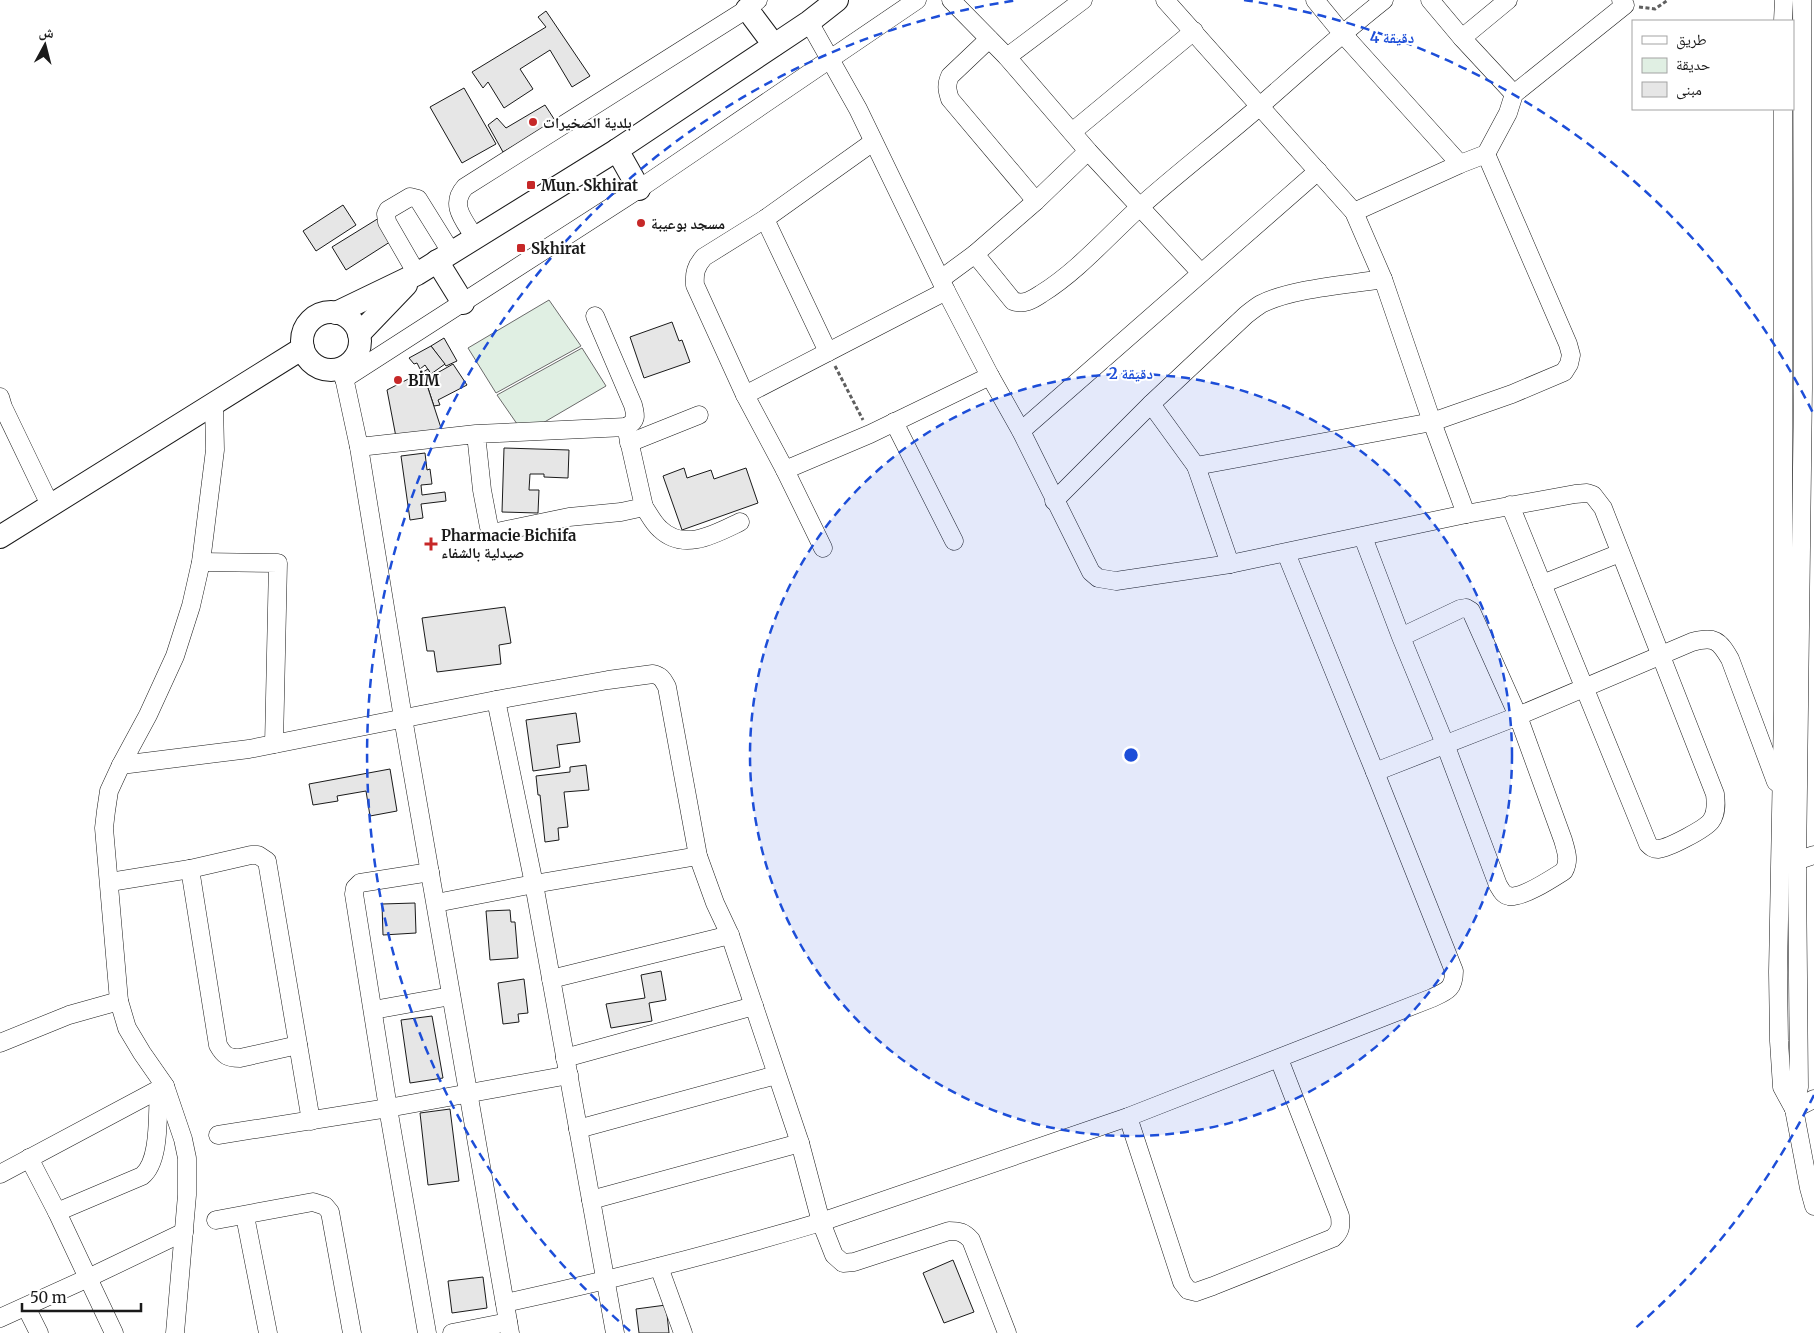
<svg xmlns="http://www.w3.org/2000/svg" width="1814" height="1333" viewBox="0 0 1814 1333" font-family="Merriweather,'Noto Naskh Arabic',serif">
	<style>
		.green { fill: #e0efe3; stroke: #6a6a6a }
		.building { fill: #e6e6e6; stroke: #1a1a1a }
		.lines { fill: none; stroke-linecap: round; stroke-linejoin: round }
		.minor-casing { stroke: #1a1a1a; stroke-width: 19 }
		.major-casing { stroke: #1a1a1a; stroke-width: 24 }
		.path { stroke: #5f5f5f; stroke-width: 3; stroke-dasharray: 4 2.5; stroke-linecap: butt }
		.minor { stroke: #fff; stroke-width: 18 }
		.major { stroke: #fff; stroke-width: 22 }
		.ring { fill: none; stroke: #1d4ed8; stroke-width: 2.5; stroke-dasharray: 9 6 }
		.poi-dot { fill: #c62828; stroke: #fff; stroke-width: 2 }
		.labels { text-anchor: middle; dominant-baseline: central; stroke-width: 4; stroke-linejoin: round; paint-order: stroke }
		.poi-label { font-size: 15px; font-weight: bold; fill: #1a1a1a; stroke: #fff; text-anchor: start }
		.centre { fill: #1d4ed8; stroke: #fff; stroke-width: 2.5 }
		.ring-label { font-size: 15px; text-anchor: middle; font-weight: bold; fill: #1d4ed8; stroke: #fff; stroke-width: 4; stroke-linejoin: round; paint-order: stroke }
	</style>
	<rect width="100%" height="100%" fill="#fff"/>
	<g class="green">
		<path d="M549,300L581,346L496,393L468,348Z"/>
		<path d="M582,348L606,386L524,434L497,395Z"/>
	</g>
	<g class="building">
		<path d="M546,11L590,76L572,87L550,50L520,69L533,89L504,108L488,82L483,88L472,72L546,27L538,17Z"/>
		<path d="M464,88L496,144L462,163L430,107Z"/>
		<path d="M545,105L556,122L503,152L488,125L497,118L506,128Z"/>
		<path d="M343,205L356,225L316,251L303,231Z"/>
		<path d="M379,218L393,240L346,270L332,247Z"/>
		<path d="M672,322L679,341L682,340L690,362L644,378L630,337Z"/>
		<path d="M444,338L457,361L446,366L431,346Z"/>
		<path d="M431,346L445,364L431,374L425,365L420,369L417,363L414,364L409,358Z"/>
		<path d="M453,364L467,385L438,400L440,405L434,406L426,382L421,373L428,369L432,376Z"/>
		<path d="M418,374L420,375L421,374L426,382L442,431L396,437L387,390Z"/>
		<path d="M504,448L569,450L568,478L544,477V474H530L529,490H539L538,513L502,512Z"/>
		<path d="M425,453L427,470L430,469L432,484L421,485L422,495L445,492L446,501L421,504L423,518L410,520L401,456Z"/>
		<path d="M684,468L687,478L711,470L714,479L746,468L758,503L682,530L663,476Z"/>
		<path d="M505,607L511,643L499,645L501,664L437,672L434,651H427L422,618Z"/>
		<path d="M576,713L580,742L557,745L560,767L533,771L526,720Z"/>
		<path d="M586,765L589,790L564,792L568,827L558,828L559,840L545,842L540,795H538L536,776L570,772V767Z"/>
		<path d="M390,769L397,811L370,816L366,791L337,796L338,801L313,805L309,784Z"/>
		<path d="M415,903L416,933L383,935L382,904Z"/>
		<path d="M510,910L511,922H515L518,958L490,960L486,911Z"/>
		<path d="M661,971L666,1000L649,1003L652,1021L611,1028L606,1004L645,998L641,975Z"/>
		<path d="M524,979L528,1013L518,1014L519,1022L503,1024L498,983Z"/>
		<path d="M432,1016L443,1078L410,1083L401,1020Z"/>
		<path d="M450,1109L459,1181L428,1185L420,1113Z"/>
		<path d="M953,1260L974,1312L944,1323L923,1273Z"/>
		<path d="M483,1277L487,1308L452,1313L448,1281Z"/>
		<path d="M666,1305L669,1333H639L636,1309Z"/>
	</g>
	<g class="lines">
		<g class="minor-casing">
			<g id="minor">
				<path d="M951,0L1007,57L1088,151L1201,273"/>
				<path d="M1165,0L1354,212L1383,279L1432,422L1466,514"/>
				<path d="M1315,0L1342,33L1460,164"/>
				<path d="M1430,0L1462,38L1514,94"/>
				<path d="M1783,21L1784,0"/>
				<path d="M809,22L858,109L946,291L990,376L1021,431L1091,572L1098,578L1116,581L1230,564L1466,514L1575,494L1587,493L1593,495L1603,508L1715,794C1716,802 1717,813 1711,821C1705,829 1669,848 1658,849C1653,849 1651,847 1648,844L1510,505"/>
				<path d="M1462,38L1508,0"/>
				<path d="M989,39L950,76C946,85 947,90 950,99L1036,201"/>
				<path d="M1007,57L1083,0"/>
				<path d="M1783,109V710L1778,972L1779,1041L1782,1087L1794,1109L1809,1188L1814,1206"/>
				<path d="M1072,132L1194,31"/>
				<path d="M873,142L765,219L704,257C696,266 694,273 695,285L745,395L785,470L870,434L990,376"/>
				<path d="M1088,151L1036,201L975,254L1013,301C1024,305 1032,300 1041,294C1078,271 1108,236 1141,206C1179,172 1221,140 1260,106C1301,70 1341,34 1384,0"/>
				<path d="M1354,212L1460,164L1486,154L1508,113L1514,94L1625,5L1621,0"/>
				<path d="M765,219L828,352"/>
				<path d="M475,238C464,220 449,205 465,187L747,9L758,0"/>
				<path d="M417,274L387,222L386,214L388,210L410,197L418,199L451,252"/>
				<path d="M941,279L975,254"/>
				<path d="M595,316L633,405C636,416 637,421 626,427"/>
				<path d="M342,368L359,447L403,718L510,1333"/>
				<path d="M344,379L639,189L917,0"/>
				<path d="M745,395L946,291"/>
				<path d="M0,397L3,407L50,505"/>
				<path d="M1151,404L1196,466L1230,564"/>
				<path d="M894,422L954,541"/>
				<path d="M1021,431L1318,171"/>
				<path d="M629,443L699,415"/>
				<path d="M359,447L476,434L626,427L644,507L621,512L569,517L497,532L493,531L489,527L482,490L476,434"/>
				<path d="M1196,466L1432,422L1512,394L1564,372L1569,364L1571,355L1568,344L1486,154"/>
				<path d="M785,470L823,548"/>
				<path d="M1054,501L1151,404L1246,315C1251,311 1256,307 1261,304C1294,288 1346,285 1383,279"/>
				<path d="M644,507C649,514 653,523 660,529C684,552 715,534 740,522"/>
				<path d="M1363,537L1401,637L1445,744L1498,885C1501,890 1503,895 1509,896C1521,899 1553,878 1564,871C1570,860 1566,851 1563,840L1518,716L1471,611L1466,608L1460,609L1401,637"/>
				<path d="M201,562L278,563L274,744"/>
				<path d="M1542,584L1620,553"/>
				<path d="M496,700L608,680L653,674C662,676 663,680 667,687L698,856L715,903L730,935L800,1143L821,1222C717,1253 611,1280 505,1303"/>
				<path d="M121,765L249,749L496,700L534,884L615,1333"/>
				<path d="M1375,772L1518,716L1692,642C1714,636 1719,640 1730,659L1776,782"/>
				<path d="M1787,864L1814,855"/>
				<path d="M190,869L218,1045C224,1056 228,1058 240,1058L298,1045"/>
				<path d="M110,882L190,869L251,855H258L267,861L311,1121"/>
				<path d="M436,903L534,884L698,856"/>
				<path d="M551,979L730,935"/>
				<path d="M373,1010L451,996"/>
				<path d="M0,1043L69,1015L119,1001"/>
				<path d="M565,1058L754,1006"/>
				<path d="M1794,1109L1799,1087L1797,867L1803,388L1802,0"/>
				<path d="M1794,1109L1814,1099"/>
				<path d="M1128,1117L1182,1282L1188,1290L1196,1292L1213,1286L1333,1238C1341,1231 1341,1226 1340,1216L1279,1059"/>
				<path d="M578,1129L776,1075"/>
				<path d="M218,1135L388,1108L569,1075"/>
				<path d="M29,1158L57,1212"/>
				<path d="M0,1174L165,1086"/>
				<path d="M591,1200L800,1143"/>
				<path d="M245,1216L268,1333"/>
				<path d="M216,1220L313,1202L325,1206L330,1212L352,1333"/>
				<path d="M659,1267L683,1333"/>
				<path d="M26,1307L39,1333"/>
				<path d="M0,1318L88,1278L57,1212L142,1176C161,1161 157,1113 159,1090"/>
				<path d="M114,1333L88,1278L184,1232"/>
				<path d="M175,1333L187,1195V1158L183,1139L165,1086L142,1053L127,1028L119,1001L104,828L106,811L109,791L121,765L148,715L175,656L191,606L201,562L215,450L214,403"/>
				<path d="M427,1333L388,1108L354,894L355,888L360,883L430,872"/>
				<path d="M452,1333L508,1322"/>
				<path d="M1007,1333L971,1240C964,1232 959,1231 949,1231L854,1262L843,1263L834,1255L821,1222L1128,1117L1432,998C1447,991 1454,989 1454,971L1375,772L1286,553"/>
			</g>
		</g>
		<g class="major-casing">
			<g id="major">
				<path d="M747,9L774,45"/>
				<path d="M617,150L639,189"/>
				<path d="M437,261L463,303"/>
				<circle cx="331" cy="341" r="29"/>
				<path d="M336,313L417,274L617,150L809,22L837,0"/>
				<path d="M359,334L406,285"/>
				<path d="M0,537L303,348"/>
			</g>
		</g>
		<g class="path">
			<path d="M1639,7L1655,9L1668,0"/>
			<path d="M835,366L863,420"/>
		</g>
		<use href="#minor" class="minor"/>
		<use href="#major" class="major"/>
	</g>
	<circle cx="1131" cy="755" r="381" fill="#1d4ed8" fill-opacity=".12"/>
	<g class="ring">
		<circle cx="1131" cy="755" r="381"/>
		<path d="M1814 1095A763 763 0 0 1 1632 1331M630 1331A763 763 0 0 1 1018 0M1244 0A763 763 0 0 1 1814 415"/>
	</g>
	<g class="poi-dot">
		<circle cx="533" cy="122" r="5"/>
		<rect x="526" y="180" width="10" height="10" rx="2.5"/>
		<circle cx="641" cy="223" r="5"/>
		<rect x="516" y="243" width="10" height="10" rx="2.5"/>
		<circle cx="398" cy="380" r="5"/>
		<path d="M428.5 536.5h5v5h5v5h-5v5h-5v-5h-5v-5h5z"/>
	</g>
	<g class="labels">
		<g class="poi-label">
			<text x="543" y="122">بلدية الصخيرات</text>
			<text x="541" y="185">Mun. Skhirat</text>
			<text x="651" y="223">مسجد بوعيبة</text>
			<text x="531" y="248">Skhirat</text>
			<text x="408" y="380">BİM</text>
			<text x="441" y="535">Pharmacie Bichifa<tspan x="441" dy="17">صيدلية بالشفاء</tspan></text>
		</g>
	</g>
	<circle cx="1131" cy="755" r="8" class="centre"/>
	<g class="ring-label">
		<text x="1392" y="43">4 دقيقة</text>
		<text x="1131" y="379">2 دقيقة</text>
	</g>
	<rect x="1632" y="20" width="162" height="90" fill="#ffffff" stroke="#a3a3a3"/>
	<rect x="1642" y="36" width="25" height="8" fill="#ffffff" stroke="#a3a3a3"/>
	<text x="1676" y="45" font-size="15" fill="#1a1a1a">طريق</text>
	<rect x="1642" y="58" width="25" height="15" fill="#e0efe3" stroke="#a3a3a3"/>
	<text x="1676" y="70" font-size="15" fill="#1a1a1a">حديقة</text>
	<rect x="1642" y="82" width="25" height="15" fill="#e6e6e6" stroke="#a3a3a3"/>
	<text x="1676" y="95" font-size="15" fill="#1a1a1a">مبنى</text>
	<g transform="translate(45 45) rotate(7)" stroke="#ffffff" stroke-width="4" paint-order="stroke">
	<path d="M0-4L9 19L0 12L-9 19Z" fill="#1a1a1a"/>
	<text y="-8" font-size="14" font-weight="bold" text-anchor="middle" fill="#1a1a1a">ش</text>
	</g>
	<path d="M22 1303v8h119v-8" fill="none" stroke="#1a1a1a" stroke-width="2.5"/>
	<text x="30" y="1303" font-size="15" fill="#1a1a1a" stroke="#ffffff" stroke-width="4" paint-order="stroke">50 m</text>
</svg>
